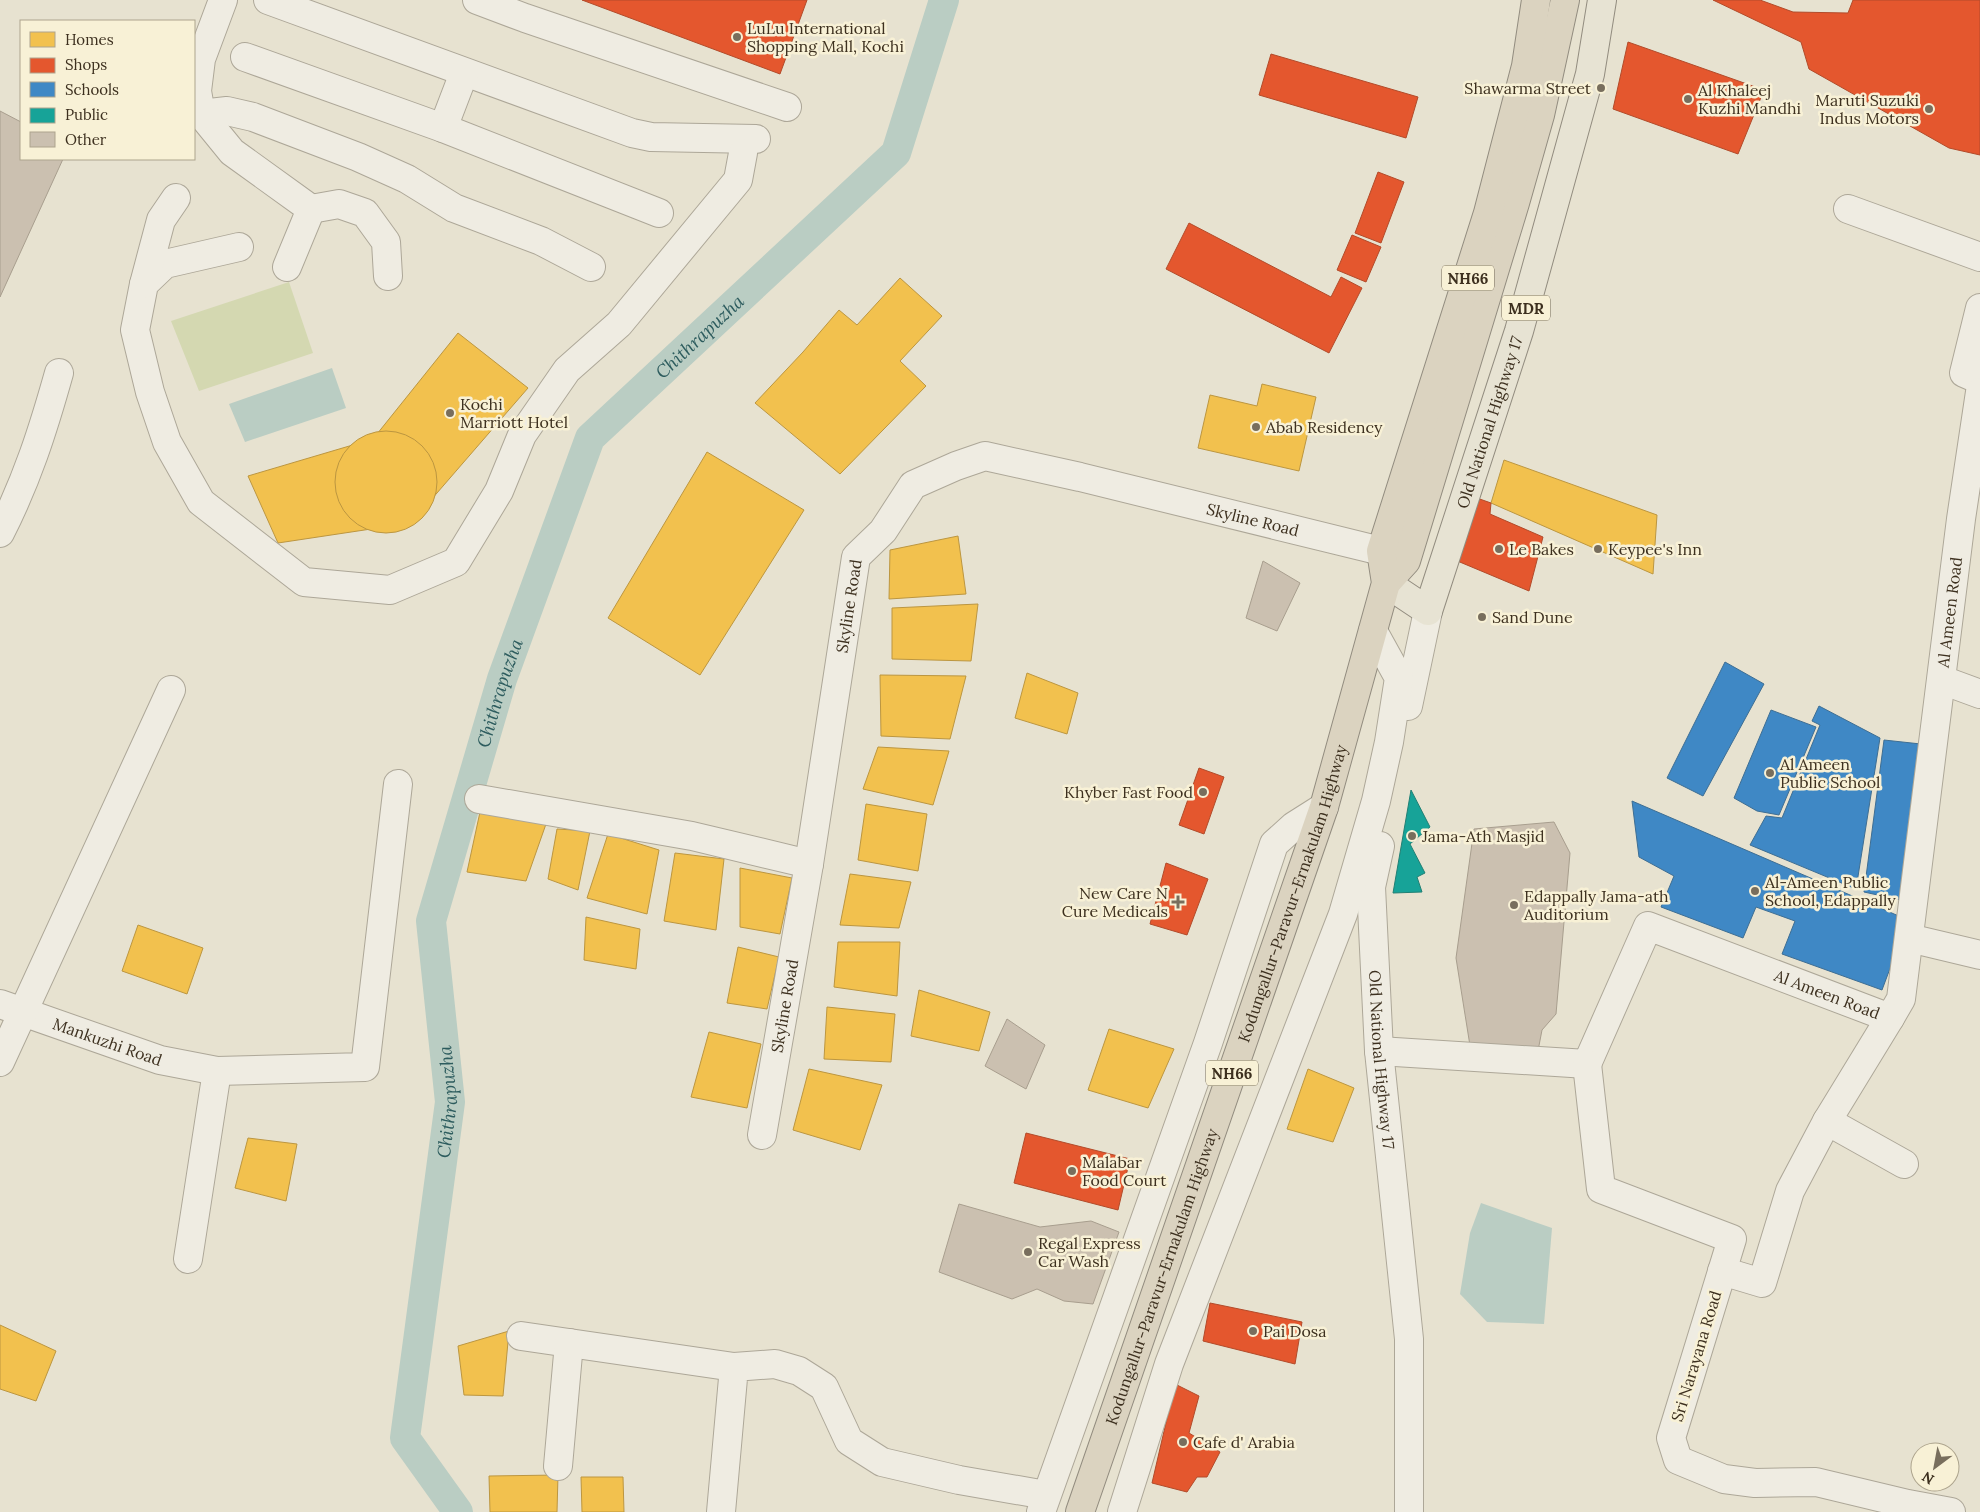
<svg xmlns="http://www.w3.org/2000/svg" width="1980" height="1512" viewBox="0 0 1980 1512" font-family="Lora,serif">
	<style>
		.green { fill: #d4d8b1 }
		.water { fill: #bacdc3 }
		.homes { fill: #f2c14e; stroke: #bc9640 }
		.shops { fill: #e4572e; stroke: #b24b2a }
		.schools { fill: #3f88c5; stroke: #3e6e93 }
		.public { fill: #17a398; stroke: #228074 }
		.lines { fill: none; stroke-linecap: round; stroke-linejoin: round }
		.canal { stroke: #bacdc3; stroke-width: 30 }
		.building { fill: #cbc0b0; stroke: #a89e8e }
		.minor-casing { stroke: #ada798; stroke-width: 30 }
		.major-casing { stroke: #928c7f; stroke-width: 30 }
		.highway-casing { stroke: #928c7f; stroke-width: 30 }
		.minor { stroke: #efece2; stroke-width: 28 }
		.major { stroke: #e7e3d3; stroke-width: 28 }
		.highway { stroke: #dbd3c0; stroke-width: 28 }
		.poi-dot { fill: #786e5d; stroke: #f8f1d6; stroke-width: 2 }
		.labels { text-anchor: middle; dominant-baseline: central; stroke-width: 5; stroke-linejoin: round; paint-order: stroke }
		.shield { fill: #f8f1d6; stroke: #756a56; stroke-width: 1 }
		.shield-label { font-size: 15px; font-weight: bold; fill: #3d301f }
		.poi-label { font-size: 16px; fill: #3d301f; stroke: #f8f1d6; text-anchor: start }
		.street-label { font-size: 16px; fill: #3d301f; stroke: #f8f1d6 }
		.water-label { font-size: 18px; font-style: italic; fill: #2d5c5e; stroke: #f8f1d6 }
	</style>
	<rect width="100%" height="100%" fill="#e7e2d0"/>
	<path class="green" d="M289,282L313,353L199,391L171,321Z"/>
	<g class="water">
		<path d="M332,368L346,408L245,442L229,404Z"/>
		<path d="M1481,1203L1552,1228L1544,1324L1487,1322L1460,1294L1470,1233Z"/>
	</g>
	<g class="homes">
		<path d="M900,278L942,316L900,361L926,386L840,474L755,403L803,352L839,310L857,325Z"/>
		<path d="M458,333L528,388L411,523L278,543L248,476L373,439Z"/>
		<path d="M1262,384L1316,397L1299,471L1198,448L1210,395L1257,406Z"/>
		<circle cx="386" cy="482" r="51"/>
		<path d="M707,452L804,510L700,675L608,618Z"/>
		<path d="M1504,460L1657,515L1653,574L1491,503Z"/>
		<path d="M958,536L966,594L889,599L890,550Z"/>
		<path d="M978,604L971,661L892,659V608Z"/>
		<path d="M1027,673L1078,693L1067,734L1015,718Z"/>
		<path d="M880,675L966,676L950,739L881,736Z"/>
		<path d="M878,747L949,751L933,805L863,789Z"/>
		<path d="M866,804L927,814L918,871L858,860Z"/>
		<path d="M480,812L546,824L526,881L467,872Z"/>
		<path d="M557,829L590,831L578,890L548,879Z"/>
		<path d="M608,834L659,850L647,914L587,898Z"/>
		<path d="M675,853L724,859L716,930L664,921Z"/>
		<path d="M740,868L792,878L780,934L740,927Z"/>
		<path d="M850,874L911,882L899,928L840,925Z"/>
		<path d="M586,917L640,929L636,969L584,960Z"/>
		<path d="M138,925L203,948L187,994L122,971Z"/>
		<path d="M838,942H900L897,996L834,987Z"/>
		<path d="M738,947L779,957L767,1009L727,1003Z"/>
		<path d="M919,990L990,1012L979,1051L911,1036Z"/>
		<path d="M827,1007L895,1014L891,1062L824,1059Z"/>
		<path d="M1109,1029L1174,1049L1148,1108L1088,1090Z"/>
		<path d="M709,1032L761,1044L747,1108L691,1097Z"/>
		<path d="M809,1069L882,1085L860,1150L793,1130Z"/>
		<path d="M1308,1069L1354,1088L1333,1142L1287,1129Z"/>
		<path d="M248,1138L297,1144L286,1201L235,1188Z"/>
		<path d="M0,1325L56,1351L36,1401L0,1389Z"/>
		<path d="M509,1331L503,1396L464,1395L458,1346Z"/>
		<path d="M558,1475L557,1512H490L489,1476Z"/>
		<path d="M581,1477H623L624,1512H582Z"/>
	</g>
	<g class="shops">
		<path d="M582,0H807L780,74Z"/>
		<path d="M1713,0H1760L1793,12L1848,13L1853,0H1980V155L1949,148L1809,69L1801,42Z"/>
		<path d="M1628,42L1764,90L1738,154L1613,109Z"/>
		<path d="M1271,54L1418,97L1406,138L1259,95Z"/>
		<path d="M1378,172L1404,182L1381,243L1355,233Z"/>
		<path d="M1189,223L1331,297L1341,277L1362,288L1329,353L1166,269Z"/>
		<path d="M1352,235L1381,247L1366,282L1337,270Z"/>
		<path d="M1474,497L1491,503L1490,514L1543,537L1529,591L1455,560Z"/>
		<path d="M1199,768L1224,777L1204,834L1179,825Z"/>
		<path d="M1166,863L1208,879L1187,935L1150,924Z"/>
		<path d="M1026,1133L1130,1159L1118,1210L1014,1183Z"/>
		<path d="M1210,1303L1302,1322L1295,1364L1203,1341Z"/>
		<path d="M1175,1384L1199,1396L1189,1433L1220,1452L1207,1477H1197L1187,1492L1152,1483Z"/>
	</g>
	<g class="schools">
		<path d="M1725,662L1764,684L1703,796L1667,778Z"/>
		<path d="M1819,706L1880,738L1856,889L1750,845L1766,816L1782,818L1820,725L1812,721Z"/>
		<path d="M1771,710L1816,727L1779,815L1757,811L1734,798Z"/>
		<path d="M1884,740L1930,745L1905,901L1864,892Z"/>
		<path d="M1632,801L1908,920L1882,990L1782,954L1795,921L1756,907L1743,938L1661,907L1674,876L1639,857Z"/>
	</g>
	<path class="public" d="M1411,790L1430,827L1410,844L1425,873L1417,877L1422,892L1393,893Z"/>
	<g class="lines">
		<path class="canal" id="s1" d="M458,1512L405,1438L450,1102L431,921L502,679L590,438L896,153L944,0"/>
	</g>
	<g class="building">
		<path d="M0,111L21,122V159H63L0,297Z"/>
		<path d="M1263,561L1300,583L1277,631L1246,618Z"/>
		<path d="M1554,822L1570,853L1556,1014L1542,1030L1537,1056L1471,1052L1456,958L1474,829Z"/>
		<path d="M1007,1019L1045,1045L1026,1089L985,1066Z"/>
		<path d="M959,1204L1040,1227L1091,1221L1119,1232L1093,1304L1064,1301L1037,1289L1012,1299L939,1272Z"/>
	</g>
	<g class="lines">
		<g class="minor-casing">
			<g id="minor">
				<path d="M223,0L201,59L197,91L201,114L232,152L311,209L287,267"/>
				<path d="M268,0L632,133L651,137L756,139"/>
				<path d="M477,0L525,18L787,107"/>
				<path d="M245,57L443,128L659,213"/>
				<path d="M201,114L227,111L253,117L358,157L407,179L454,208L541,241L591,267"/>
				<path d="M443,128L464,73"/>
				<path d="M311,209L339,204L365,213L386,242L388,276"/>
				<path d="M1848,209L1980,257"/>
				<path d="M239,247L165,264L144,284L135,330L150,392L167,442L201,502L304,582L390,590L456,562L499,491L522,435L567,370L619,324L738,180L743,153"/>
				<path d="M144,284L161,220L176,198"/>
				<path d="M1980,308L1964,373L1980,380"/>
				<path d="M0,533C27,480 43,430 59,373"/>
				<path d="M1942,680L1980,694"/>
				<path d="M1408,706L1428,611"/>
				<path d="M479,799L692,836L809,864"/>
				<path id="s2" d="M1380,846L1371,887L1379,1051L1409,1339V1512"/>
				<path d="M1909,938L1980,955"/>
				<path id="s3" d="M0,1004L160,1060L217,1071L365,1067L398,784"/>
				<path id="s4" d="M1379,1051L1587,1064L1648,926L1890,1018L1901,999L1961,519L1980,392"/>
				<path d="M0,1062L171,690"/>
				<path d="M1587,1064L1601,1189L1732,1239L1671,1438L1678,1460L1724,1479L1755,1483L1816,1482L1908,1504L1951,1512"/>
				<path d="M1827,1121L1904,1164"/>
				<path id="s5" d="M762,1135L809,864L856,557L883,531L913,485L956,466L985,456L1080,477L1381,551"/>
				<path d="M188,1259L217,1071"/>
				<path d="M1722,1271L1762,1283L1790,1191L1827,1121L1890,1018"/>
				<path d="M521,1336L734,1367"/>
				<path d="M558,1466L569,1343"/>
				<path d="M721,1512L734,1367L775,1364L799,1371L824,1387L849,1441L882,1462L959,1480L1046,1495"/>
				<path d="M1041,1512L1208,1043L1274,844L1294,826L1324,807"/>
				<path d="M1122,1512L1169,1364L1343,914L1376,801L1389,742L1399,678L1373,631"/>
			</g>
		</g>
		<g class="major-casing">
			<g id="major">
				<path id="s6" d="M1386,583L1428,611L1519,331L1590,74L1602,0"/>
			</g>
		</g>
		<g class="highway-casing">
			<g id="highway">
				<path d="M1386,583L1406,561L1515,203L1540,115L1565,0"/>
				<path id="s7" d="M1080,1512L1324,807L1386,583L1381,551L1488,213L1526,66L1536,0"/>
			</g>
		</g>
		<use href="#minor" class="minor"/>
		<use href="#major" class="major"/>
		<use href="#highway" class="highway"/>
	</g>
	<g class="poi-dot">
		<circle cx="737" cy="37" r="5"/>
		<circle cx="1601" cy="88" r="5"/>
		<circle cx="1688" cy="99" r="5"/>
		<circle cx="1929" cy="109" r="5"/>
		<circle cx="450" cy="413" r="5"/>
		<circle cx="1256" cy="427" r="5"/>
		<circle cx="1499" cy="549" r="5"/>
		<circle cx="1598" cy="549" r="5"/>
		<circle cx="1482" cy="617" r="5"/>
		<circle cx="1770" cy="773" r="5"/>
		<circle cx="1203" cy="792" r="5"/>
		<circle cx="1412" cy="836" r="5"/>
		<circle cx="1755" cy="891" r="5"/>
		<path d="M1175.5 894.5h5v5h5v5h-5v5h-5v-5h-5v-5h5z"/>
		<circle cx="1514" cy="905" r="5"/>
		<circle cx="1072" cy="1171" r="5"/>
		<circle cx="1028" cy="1252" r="5"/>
		<circle cx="1253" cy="1331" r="5"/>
		<circle cx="1183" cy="1442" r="5"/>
	</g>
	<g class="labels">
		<g class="shield">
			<rect x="1442" y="265.5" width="52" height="25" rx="4"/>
			<rect x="1502" y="295.5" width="48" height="25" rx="4"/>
			<rect x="1206" y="1060.5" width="52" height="25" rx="4"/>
		</g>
		<g class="shield-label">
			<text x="1468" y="278">NH66</text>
			<text x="1526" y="308">MDR</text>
			<text x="1232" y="1073">NH66</text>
		</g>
		<g class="poi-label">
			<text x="747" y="28">LuLu International<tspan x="747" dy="18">Shopping Mall, Kochi</tspan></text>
			<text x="1591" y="88" text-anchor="end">Shawarma Street</text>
			<text x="1698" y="90">Al Khaleej<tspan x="1698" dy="18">Kuzhi Mandhi</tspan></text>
			<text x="1919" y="100" text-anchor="end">Maruti Suzuki<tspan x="1919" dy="18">Indus Motors</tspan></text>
			<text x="460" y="404">Kochi<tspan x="460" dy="18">Marriott Hotel</tspan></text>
			<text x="1266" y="427">Abab Residency</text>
			<text x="1509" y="549">Le Bakes</text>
			<text x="1608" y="549">Keypee's Inn</text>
			<text x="1492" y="617">Sand Dune</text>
			<text x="1780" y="764">Al Ameen<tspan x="1780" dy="18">Public School</tspan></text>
			<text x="1193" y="792" text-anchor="end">Khyber Fast Food</text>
			<text x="1422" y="836">Jama-Ath Masjid</text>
			<text x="1765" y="882">Al-Ameen Public<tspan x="1765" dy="18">School, Edappally</tspan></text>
			<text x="1168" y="893" text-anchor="end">New Care N<tspan x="1168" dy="18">Cure Medicals</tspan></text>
			<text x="1524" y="896">Edappally Jama-ath<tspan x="1524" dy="18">Auditorium</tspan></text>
			<text x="1082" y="1162">Malabar<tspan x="1082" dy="18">Food Court</tspan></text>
			<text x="1038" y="1243">Regal Express<tspan x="1038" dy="18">Car Wash</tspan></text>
			<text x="1263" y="1331">Pai Dosa</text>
			<text x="1193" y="1442">Cafe d' Arabia</text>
		</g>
		<g class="street-label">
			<text stroke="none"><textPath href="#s6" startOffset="249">Old National Highway 17</textPath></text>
			<text stroke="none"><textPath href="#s5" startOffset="1031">Skyline Road</textPath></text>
			<text stroke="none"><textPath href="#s5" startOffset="536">Skyline Road</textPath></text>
			<text stroke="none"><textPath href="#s4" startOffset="1030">Al Ameen Road</textPath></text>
			<text stroke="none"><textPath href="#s7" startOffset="654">Kodungallur-Paravur-Ernakulam Highway</textPath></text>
			<text stroke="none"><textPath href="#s4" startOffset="551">Al Ameen Road</textPath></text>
			<text stroke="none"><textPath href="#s5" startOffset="131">Skyline Road</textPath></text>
			<text stroke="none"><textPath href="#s3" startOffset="114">Mankuzhi Road</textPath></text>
			<text stroke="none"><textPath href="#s2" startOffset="215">Old National Highway 17</textPath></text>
			<text stroke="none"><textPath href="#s7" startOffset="249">Kodungallur-Paravur-Ernakulam Highway</textPath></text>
			<text transform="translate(1696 1356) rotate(-73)">Sri Narayana Road</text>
		</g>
		<g class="water-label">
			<text stroke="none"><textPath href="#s1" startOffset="1270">Chithrapuzha</textPath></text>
			<text stroke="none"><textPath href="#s1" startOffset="850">Chithrapuzha</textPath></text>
			<text stroke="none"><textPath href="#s1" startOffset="430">Chithrapuzha</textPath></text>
		</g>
	</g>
	<rect x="20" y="20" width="175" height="140" fill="#f8f1d6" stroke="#ada48d"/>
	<rect x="30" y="32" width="25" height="15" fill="#f2c14e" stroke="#ada48d"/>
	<text x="65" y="45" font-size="15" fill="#3d301f">Homes</text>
	<rect x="30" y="58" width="25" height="15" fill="#e4572e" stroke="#ada48d"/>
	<text x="65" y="70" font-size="15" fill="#3d301f">Shops</text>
	<rect x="30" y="82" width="25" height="15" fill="#3f88c5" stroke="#ada48d"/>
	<text x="65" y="95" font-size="15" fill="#3d301f">Schools</text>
	<rect x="30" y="108" width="25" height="15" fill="#17a398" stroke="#ada48d"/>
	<text x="65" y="120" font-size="15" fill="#3d301f">Public</text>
	<rect x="30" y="132" width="25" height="15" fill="#cbc0b0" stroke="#ada48d"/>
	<text x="65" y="145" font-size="15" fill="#3d301f">Other</text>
	<g transform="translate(1935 1467) rotate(212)"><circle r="24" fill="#f8f1d6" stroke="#ada48d"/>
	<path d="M0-4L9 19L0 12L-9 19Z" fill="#786e5d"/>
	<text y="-8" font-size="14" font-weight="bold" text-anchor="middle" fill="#3d301f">N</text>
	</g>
</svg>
